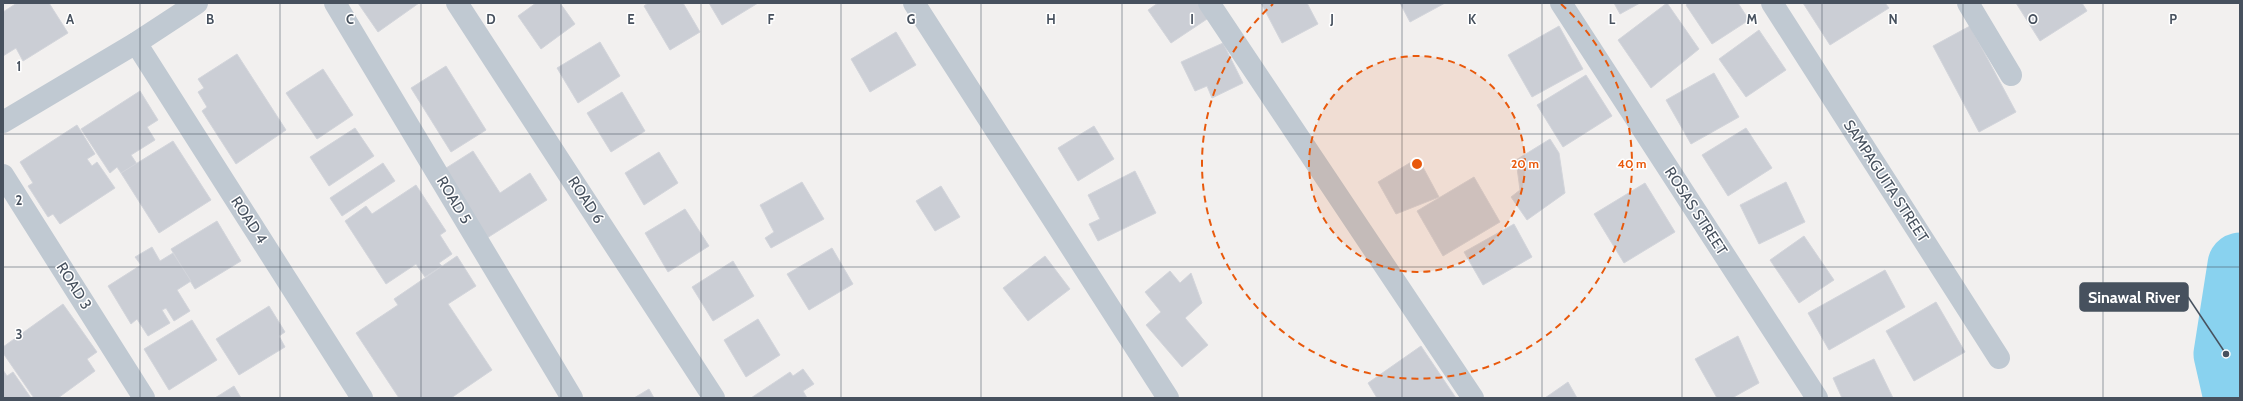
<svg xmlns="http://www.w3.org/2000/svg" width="2243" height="401" viewBox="0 0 2243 401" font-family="Cabin,sans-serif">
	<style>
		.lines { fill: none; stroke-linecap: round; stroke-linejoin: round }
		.river { stroke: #89d2ef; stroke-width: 65 }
		.building { fill: #cbced5; stroke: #d3d5db }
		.street { stroke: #c0c9d2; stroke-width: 22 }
		.grid { fill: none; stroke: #47515e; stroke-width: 1; stroke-opacity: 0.55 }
		.ring { fill: none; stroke: #e8590c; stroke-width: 2; stroke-dasharray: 7 5 }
		.labels { text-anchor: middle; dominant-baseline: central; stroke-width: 3; stroke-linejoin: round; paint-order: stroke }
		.street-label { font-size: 15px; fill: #47515e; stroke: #fff }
		.grid-label { font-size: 13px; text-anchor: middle; font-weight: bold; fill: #47515e; stroke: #fff; stroke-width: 3; stroke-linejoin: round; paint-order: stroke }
		.centre { fill: #e8590c; stroke: #fff; stroke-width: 2 }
		.ring-label { font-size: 12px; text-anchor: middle; font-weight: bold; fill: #e8590c; stroke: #fff; stroke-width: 3; stroke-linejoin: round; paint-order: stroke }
		.leader { fill: none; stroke: #47515e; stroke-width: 1.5 }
		.callout-dot { fill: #47515e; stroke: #fff; stroke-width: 1.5 }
		.callout { fill: #47515e; stroke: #47515e; stroke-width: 1.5 }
		.callout-label { font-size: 16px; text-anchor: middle; font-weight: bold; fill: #fff }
	</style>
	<rect width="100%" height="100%" fill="#f2f0ef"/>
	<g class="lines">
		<path class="river" d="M2236,398L2226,354L2240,265"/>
	</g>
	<g class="building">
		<path d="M17,3H49L68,33L23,61L16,48L3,56V12Z"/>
		<path d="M358,3H419L378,32Z"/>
		<path d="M536,3H560L575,24L541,49L518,16Z"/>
		<path d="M648,3H683L700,32L670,50L644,6Z"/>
		<path d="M709,3H758L722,25Z"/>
		<path d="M1158,3H1209L1216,13L1171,43L1148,10Z"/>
		<path d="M1261,3H1307L1318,24L1282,43Z"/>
		<path d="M1400,3H1445L1410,22Z"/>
		<path d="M1614,3H1640L1620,14Z"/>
		<path d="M1667,3L1699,49L1651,88L1618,40Z"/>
		<path d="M1688,3H1738L1749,20L1712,44L1686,5Z"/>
		<path d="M1803,3H1885L1889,8L1830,45Z"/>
		<path d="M2016,3H2082L2087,11L2040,41Z"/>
		<path d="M1559,26L1583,69L1532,97L1508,55Z"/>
		<path d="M1970,26L2016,112L1979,132L1933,46Z"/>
		<path d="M1759,30L1786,70L1746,97L1719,59Z"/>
		<path d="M896,32L916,65L870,92L851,59Z"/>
		<path d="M600,42L620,76L578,103L557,68Z"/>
		<path d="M1223,43L1243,83L1212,98L1207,86L1195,91L1181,62Z"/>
		<path d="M237,54L286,130L236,164L202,111L207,107L198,92L204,88L198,79Z"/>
		<path d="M446,66L486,130L451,152L411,88Z"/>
		<path d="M323,69L353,115L317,139L286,93Z"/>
		<path d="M1714,73L1739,117L1691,144L1666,100Z"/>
		<path d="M1586,75L1612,116L1563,147L1537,105Z"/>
		<path d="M140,91L158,120L147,127L155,140L131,155L137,164L121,173L117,167L110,173L81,129Z"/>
		<path d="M622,92L645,131L611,152L587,113Z"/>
		<path d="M77,125L95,154L87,159L92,166L97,162L115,188L60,224L53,214L48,217L28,186L33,183L20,162Z"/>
		<path d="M1094,126L1114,159L1078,181L1058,148Z"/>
		<path d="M355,128L374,156L329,186L310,157Z"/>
		<path d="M1746,128L1772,168L1728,196L1702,155Z"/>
		<path d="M1550,139L1559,153L1565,193L1527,220L1511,197L1520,190L1516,160Z"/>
		<path d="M173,141L211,200L159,233L121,173Z"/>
		<path d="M473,151L500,193L530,173L547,200L487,238L443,170Z"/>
		<path d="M659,152L678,183L644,205L625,173Z"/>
		<path d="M1418,158L1439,197L1396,214L1378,182Z"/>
		<path d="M383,163L395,181L342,216L330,198Z"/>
		<path d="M1135,171L1156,213L1098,241L1089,224L1100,219L1088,195Z"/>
		<path d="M1474,177L1500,222L1443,256L1417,211Z"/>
		<path d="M802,182L824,219L771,248L765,238L774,232L760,205Z"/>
		<path d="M1786,182L1805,222L1759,244L1740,205Z"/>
		<path d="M1645,183L1675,232L1624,263L1594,214Z"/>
		<path d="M416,185L446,231L440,235L452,254L439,263L442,266L425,277L416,264L386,284L345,221L366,206L372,214Z"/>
		<path d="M941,186L960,217L935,231L916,201Z"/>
		<path d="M685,209L709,246L668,272L645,233Z"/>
		<path d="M217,221L241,261L195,289L171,249Z"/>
		<path d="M1514,224L1532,257L1483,285L1464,252Z"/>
		<path d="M1804,236L1834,280L1799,303L1770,260Z"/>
		<path d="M152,247L160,261L173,253L191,281L177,290L190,311L174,321L166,308L162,310L170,323L148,336L137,319L131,324L108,286L141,265L135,257Z"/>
		<path d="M832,248L853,284L809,310L787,274Z"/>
		<path d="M457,256L476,286L448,304L492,370L451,398H399L356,333L398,305L394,299Z"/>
		<path d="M1045,256L1070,289L1028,321L1003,288Z"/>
		<path d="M733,261L754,296L713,321L692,287Z"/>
		<path d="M1885,270L1905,307L1829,350L1808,313Z"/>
		<path d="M1170,271L1180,283L1191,273L1202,303L1185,318L1208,345L1182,367L1146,325L1161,312L1145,292Z"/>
		<path d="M1936,302L1965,352L1914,381L1886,331Z"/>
		<path d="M63,304L97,352L87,359L95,371L58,398H34L3,353V347Z"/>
		<path d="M269,306L285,332L279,336L285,347L239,375L216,339Z"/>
		<path d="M758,319L780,355L746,377L724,340Z"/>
		<path d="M192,320L217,360L169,390L144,349Z"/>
		<path d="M1738,336L1759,383L1732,398H1717L1695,359Z"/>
		<path d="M1421,346L1456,398H1377L1368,383Z"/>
		<path d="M1874,359L1893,398H1842L1833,378Z"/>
		<path d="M803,369L814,384L803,391L807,398H751L790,372L793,376Z"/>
		<path d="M3,370L7,376L13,372L31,398H3Z"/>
		<path d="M1568,382L1577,398H1545Z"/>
		<path d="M234,386L241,398H215Z"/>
		<path d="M649,389L654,398H634Z"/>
	</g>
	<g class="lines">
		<g class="street">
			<path d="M335,3L572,398"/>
			<path d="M457,3L714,398"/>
			<path d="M914,3L1168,398"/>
			<path d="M1209,3L1473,398"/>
			<path d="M1561,3L1817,398"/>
			<path d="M1772,3L1999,358"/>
			<path d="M1968,3L2011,75"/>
			<path d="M136,43L362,398"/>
			<path d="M3,122L136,43L197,3"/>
			<path d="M3,175L144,398"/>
		</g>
	</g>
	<path class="grid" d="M140,3V398M280,3V398M421,3V398M561,3V398M701,3V398M841,3V398M981,3V398M1122,3V398M1262,3V398M1402,3V398M1542,3V398M1682,3V398M1822,3V398M1963,3V398M2103,3V398M3,134H2240M3,267H2240"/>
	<circle cx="1417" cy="164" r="108" fill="#e8590c" fill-opacity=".12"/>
	<g class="ring">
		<circle cx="1417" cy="164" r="108"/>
		<path d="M1561 4A215 215 0 1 1 1273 4"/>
	</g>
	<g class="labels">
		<g class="street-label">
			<text transform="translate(1886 181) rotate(57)">SAMPAGUITA STREET</text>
			<text transform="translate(454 200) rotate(59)">ROAD 5</text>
			<text transform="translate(586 200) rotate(57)">ROAD 6</text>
			<text transform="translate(1696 211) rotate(57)">ROSAS STREET</text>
			<text transform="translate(249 220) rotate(57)">ROAD 4</text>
			<text transform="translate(74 286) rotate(58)">ROAD 3</text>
		</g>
	</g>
	<g class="grid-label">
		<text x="70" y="24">A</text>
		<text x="210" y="24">B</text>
		<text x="350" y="24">C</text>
		<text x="491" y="24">D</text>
		<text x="631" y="24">E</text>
		<text x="771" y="24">F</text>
		<text x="911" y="24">G</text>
		<text x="1051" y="24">H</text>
		<text x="1192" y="24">I</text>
		<text x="1332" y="24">J</text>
		<text x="1472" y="24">K</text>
		<text x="1612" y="24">L</text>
		<text x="1752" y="24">M</text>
		<text x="1893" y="24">N</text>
		<text x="2033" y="24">O</text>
		<text x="2173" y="24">P</text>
		<text x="19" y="71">1</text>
		<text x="19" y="205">2</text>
		<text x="19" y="339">3</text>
	</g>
	<circle cx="1417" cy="164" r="6" class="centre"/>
	<g class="ring-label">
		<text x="1525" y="168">20 m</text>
		<text x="1632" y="168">40 m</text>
	</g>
	<path class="leader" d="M2226 354L2188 297"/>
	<circle class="callout-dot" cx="2226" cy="354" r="4"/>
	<rect class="callout" x="2080" y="283" width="108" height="28" rx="4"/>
	<g class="callout-label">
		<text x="2134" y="303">Sinawal River</text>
	</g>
	<rect width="2243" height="401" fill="none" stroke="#47515e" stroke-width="8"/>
</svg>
